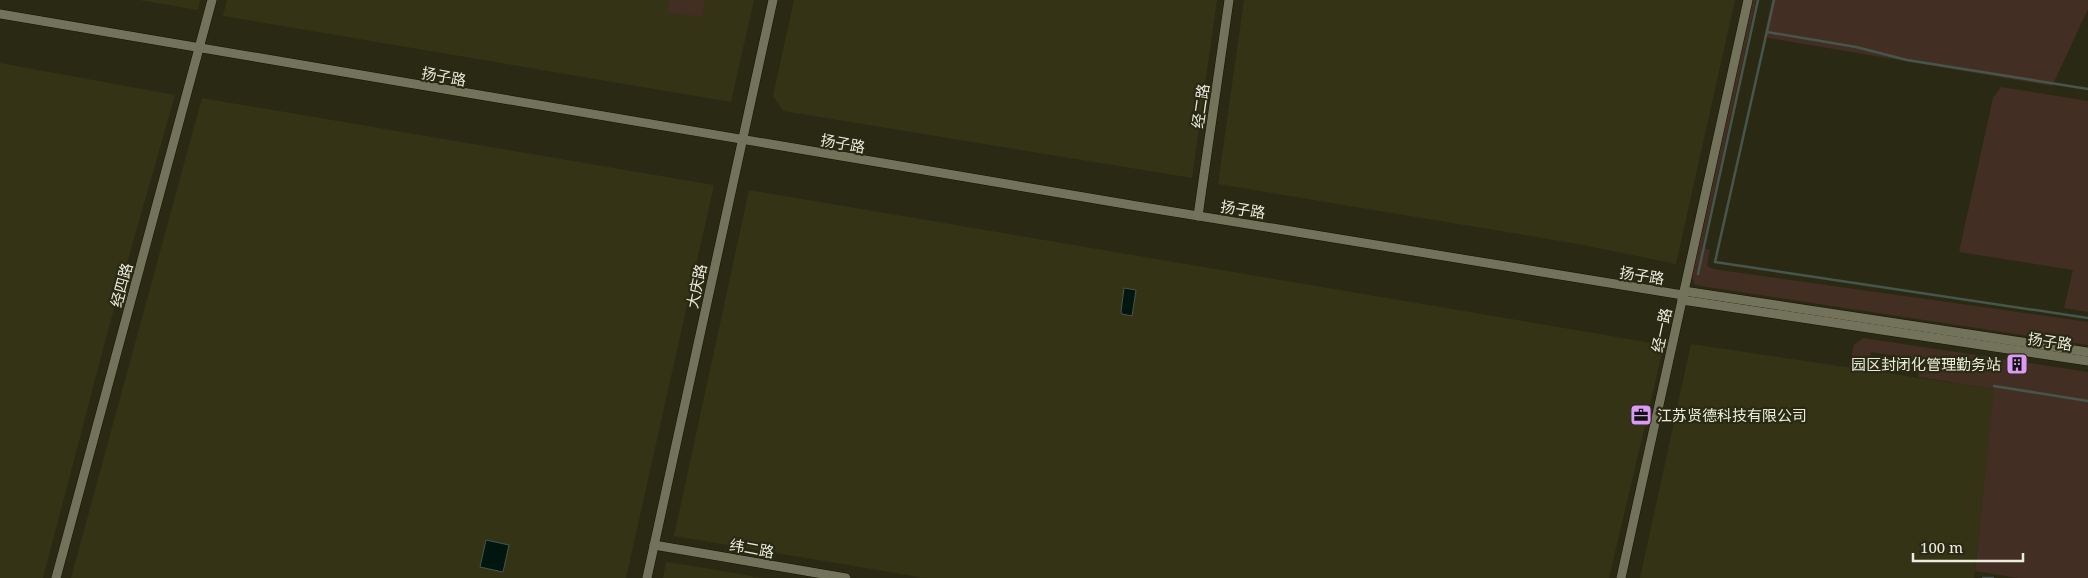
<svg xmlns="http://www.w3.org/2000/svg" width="2088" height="578" viewBox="0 0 2088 578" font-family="'Noto Serif','Noto Sans SC',serif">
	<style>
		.built { fill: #343316 }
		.green { fill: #432e23 }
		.water { fill: #01160f; stroke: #47564d }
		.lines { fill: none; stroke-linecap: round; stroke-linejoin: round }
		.stream { stroke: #47564d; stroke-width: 2.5 }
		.tertiary-casing { stroke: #131201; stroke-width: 10 }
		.tertiary { stroke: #73735b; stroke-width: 9 }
		.labels { text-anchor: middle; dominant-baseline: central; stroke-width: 4.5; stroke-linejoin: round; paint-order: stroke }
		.street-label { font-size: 15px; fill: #ebebde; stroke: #2a2a14 }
		.poi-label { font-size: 15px; fill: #ebebde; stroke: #2a2a14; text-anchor: end }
	</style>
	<rect width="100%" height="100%" fill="#2a2a14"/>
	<g class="built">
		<path d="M139,0H200L198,10Z"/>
		<path d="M227,0H754L731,102L223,16Z"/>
		<path d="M794,0H1217L1192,178L783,111L773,96Z"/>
		<path d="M1244,0H1735L1676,264L1578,244L1218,184Z"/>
		<path d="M0,63L175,95L110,323L43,578H0Z"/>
		<path d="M202,98L714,185L626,578H71Z"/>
		<path d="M749,190L1664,345L1609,578H926L674,536Z"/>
		<path d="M1691,344L1995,389L1974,578H1640Z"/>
		<path d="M666,562L699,567L763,578H663Z"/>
	</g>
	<g class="green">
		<path d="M669,0H705L702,17L667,12Z"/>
		<path d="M1752,0H1756L1702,248L1710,250L1707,266L1713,269L2088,322V345L1695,285L1692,277Z"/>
		<path d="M1772,0H2088V9L2052,86L1764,37Z"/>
		<path d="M2001,87L2088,101V312L2064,308L2073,270L1959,252L1993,98Z"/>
		<path d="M1863,338L2088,372V578H2018L1975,571L1994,389L1918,377L1920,360L1871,352L1868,370L1849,367L1854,345Z"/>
	</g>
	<g class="water">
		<path d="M1124,288L1136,290L1132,316L1122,314L1121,312Z"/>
		<path d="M486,540L509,545L503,572L480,567Z"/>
	</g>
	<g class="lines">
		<g class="stream">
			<path d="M1774,0L1715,262L2088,318"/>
			<path d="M1767,32L1856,47L1907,60L2088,89"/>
			<path d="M1698,274L1758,0"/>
			<path d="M1994,386L2088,401"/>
			<path d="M1983,578H1993"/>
		</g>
		<g class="tertiary-casing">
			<g id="tertiary">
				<path d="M0,14L1131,205L1683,295"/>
				<path d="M1198,216L1229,0"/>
				<path d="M1684,291L2088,352"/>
				<path d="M1682,300L2088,361"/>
				<path d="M654,545L846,578"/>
				<path d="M56,578L212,0"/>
				<path d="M647,578L773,0"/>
				<path d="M1621,578L1748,0"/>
			</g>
		</g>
		<use href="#tertiary" class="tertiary"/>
	</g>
	<defs>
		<g id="building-square" transform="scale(1.125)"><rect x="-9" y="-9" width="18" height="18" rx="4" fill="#dc99f5" stroke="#2a2a14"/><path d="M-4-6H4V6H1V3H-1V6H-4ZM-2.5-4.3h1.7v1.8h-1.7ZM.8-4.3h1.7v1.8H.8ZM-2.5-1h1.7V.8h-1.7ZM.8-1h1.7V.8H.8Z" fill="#111"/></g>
		<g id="office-square" transform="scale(1.125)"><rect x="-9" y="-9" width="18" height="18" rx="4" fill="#dc99f5" stroke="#2a2a14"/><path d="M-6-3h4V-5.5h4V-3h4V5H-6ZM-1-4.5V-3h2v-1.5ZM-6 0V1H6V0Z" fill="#111"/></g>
	</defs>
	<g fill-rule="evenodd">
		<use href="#building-square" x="2017" y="364"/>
		<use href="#office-square" x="1641" y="415"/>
	</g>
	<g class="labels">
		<g class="street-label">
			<text transform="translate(444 76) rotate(10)">扬子路</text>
			<text transform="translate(1200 106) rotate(-82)">经二路</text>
			<text transform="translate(843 143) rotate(10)">扬子路</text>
			<text transform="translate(1243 209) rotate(9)">扬子路</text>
			<text transform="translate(1642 275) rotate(9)">扬子路</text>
			<text transform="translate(121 285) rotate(-75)">经四路</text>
			<text transform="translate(696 286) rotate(-78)">大庆路</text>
			<text transform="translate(1661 330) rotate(-78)">经一路</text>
			<text transform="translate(2050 341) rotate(8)">扬子路</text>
			<text transform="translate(752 548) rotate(10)">纬二路</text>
		</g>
		<g class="poi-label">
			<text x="2001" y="364">园区封闭化管理勤务站</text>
			<text x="1657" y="415" text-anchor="start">江苏贤德科技有限公司</text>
		</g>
	</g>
	<path d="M1913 553v8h110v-8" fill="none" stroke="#ebebde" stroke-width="2.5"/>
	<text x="1920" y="553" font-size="15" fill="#ebebde" stroke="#2a2a14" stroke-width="4" paint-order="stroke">100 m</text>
</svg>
